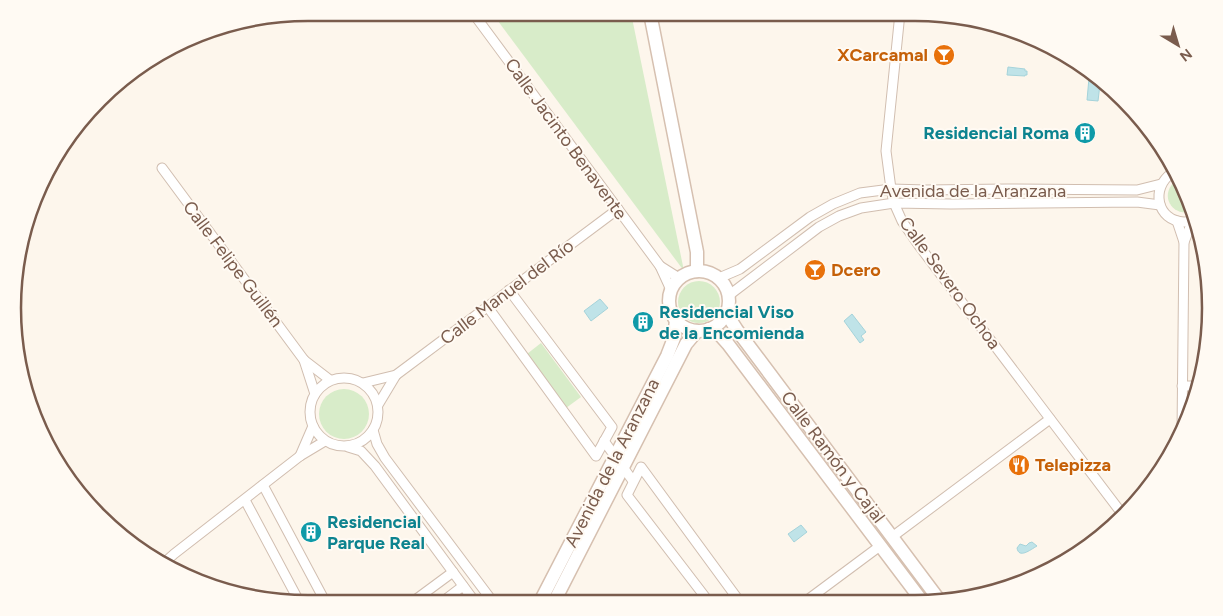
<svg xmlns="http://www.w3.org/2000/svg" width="1223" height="616" viewBox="0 0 1223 616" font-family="Figtree,sans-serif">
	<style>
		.green { fill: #d8ecc9 }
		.water { fill: #bfe3e8; stroke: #a5d3da }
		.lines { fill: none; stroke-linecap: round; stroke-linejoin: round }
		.street-casing { stroke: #d1beb0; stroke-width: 11 }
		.secondary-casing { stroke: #d6c0b0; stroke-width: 15 }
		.street { stroke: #fff; stroke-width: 9 }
		.secondary { stroke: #fff; stroke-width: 12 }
		.labels { text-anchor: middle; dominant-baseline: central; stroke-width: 4; stroke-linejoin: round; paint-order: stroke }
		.food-label { font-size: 18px; font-weight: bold; fill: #c56008; stroke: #fffaf3; text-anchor: start }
		.culture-label { font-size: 18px; font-weight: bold; fill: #0d838f; stroke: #fffaf3; text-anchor: start }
		.street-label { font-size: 18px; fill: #7a5c4d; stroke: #fffaf3 }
		.rim { fill: none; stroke: #7a5c4d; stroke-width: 2.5 }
	</style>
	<rect width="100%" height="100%" fill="#fdf6ec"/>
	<g class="green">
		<path d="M492,13H631L684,271Z"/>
		<path d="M1176,181L1194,211C1172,219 1158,194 1176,181Z"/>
		<circle cx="699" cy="302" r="21"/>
		<path d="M541,343L581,397L566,408L527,354Z"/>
		<circle cx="344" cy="414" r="25"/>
	</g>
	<g class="water">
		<path d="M1008,67L1025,69V71H1027V75H1025V76L1007,75Z"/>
		<path d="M1089,78L1100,84L1098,101L1087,100Z"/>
		<path d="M600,299L608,308L591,321L584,311Z"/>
		<path d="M852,314L866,332L861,336L864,340L860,343L844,321Z"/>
		<path d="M801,525L807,532L794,542L788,534Z"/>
		<path d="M1032,542L1037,546C1030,550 1019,559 1017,548L1020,544L1026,546L1029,543Z"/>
	</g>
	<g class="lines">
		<g class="street-casing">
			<g id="street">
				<path d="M473,13L660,266L671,290"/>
				<path d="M900,13L886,151L891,189L894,203L902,221L920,247L1123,515"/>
				<path d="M162,168L304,360L330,380"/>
				<path d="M1172,173C1150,188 1157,221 1184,222C1189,222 1191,222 1196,220"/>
				<path d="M1177,221L1184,242L1182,432"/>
				<path d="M1184,242L1192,222"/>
				<path d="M660,266L679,278"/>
				<path d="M719,278L740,269L810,217L833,204L860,193L891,189L926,190L1007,189L1137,190L1161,184"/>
				<path d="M728,296L819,227L839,216L861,208L894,203L951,204L1137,202L1160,205"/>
				<path d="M487,306L596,456L612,427L509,290"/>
				<path d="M304,360L315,394"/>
				<circle cx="344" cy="412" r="34"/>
				<path d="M363,383L396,375L618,209"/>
				<path d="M1182,386H1194"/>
				<path d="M378,405L396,375"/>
				<path d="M373,430L377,444L385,458L493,602"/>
				<path d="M604,441L633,481"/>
				<path d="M348,447L361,451L375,466L475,602"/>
				<path d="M300,456L313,426"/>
				<path d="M263,485L326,603"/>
				<path d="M245,500L300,603"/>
				<path d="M892,537L1050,419"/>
				<path d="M164,563L174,554L300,456L325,441"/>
				<path d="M806,601L880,546"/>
				<path d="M442,602L463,586"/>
				<path d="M709,602L627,495L641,467L740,602"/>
				<path d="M411,603L453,572"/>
			</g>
		</g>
		<g class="secondary-casing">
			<g id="secondary">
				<path d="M650,13L697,252V271"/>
				<circle cx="699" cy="301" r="30"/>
				<path d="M726,313L737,330L940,601"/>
				<path d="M709,329L720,335L728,344L922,601"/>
				<path d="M540,602L667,356L674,338L676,320"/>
				<path d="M554,602L686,344L697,331"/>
			</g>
		</g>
		<use href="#street" class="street"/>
		<use href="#secondary" class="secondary"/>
	</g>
	<defs>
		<g id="bar-disc" transform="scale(1.125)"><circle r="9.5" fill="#e8710a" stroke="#fffaf3"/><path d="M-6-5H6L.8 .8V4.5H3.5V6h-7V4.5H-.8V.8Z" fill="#fff"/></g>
		<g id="building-disc" transform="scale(1.125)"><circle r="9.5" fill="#0f9aa8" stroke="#fffaf3"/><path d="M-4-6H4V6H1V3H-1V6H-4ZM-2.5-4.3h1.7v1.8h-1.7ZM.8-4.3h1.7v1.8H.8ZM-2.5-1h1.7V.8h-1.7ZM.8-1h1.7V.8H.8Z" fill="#fff"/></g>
		<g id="restaurant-disc" transform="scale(1.125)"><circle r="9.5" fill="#e8710a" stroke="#fffaf3"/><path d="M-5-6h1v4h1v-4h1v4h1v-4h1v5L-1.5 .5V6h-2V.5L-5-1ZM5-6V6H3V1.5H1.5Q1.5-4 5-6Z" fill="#fff"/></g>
	</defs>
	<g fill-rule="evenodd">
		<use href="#bar-disc" x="944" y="55"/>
		<use href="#building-disc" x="1085" y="133"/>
		<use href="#bar-disc" x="815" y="270"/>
		<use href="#building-disc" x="643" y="322"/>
		<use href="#restaurant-disc" x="1019" y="465"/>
		<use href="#building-disc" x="311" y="532"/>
	</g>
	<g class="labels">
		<g class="food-label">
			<text x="928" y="55" text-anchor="end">XCarcamal</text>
			<text x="831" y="270">Dcero</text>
			<text x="1035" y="465">Telepizza</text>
		</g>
		<g class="culture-label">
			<text x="1069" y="133" text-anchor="end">Residencial Roma</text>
			<text x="659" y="312">Residencial Viso<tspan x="659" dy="21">de la Encomienda</tspan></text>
			<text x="327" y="522">Residencial<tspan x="327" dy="21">Parque Real</tspan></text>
		</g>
		<g class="street-label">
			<text transform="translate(566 139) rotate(54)">Calle Jacinto Benavente</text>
			<text x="973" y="191">Avenida de la Aranzana</text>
			<text transform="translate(233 264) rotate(53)">Calle Felipe Guillén</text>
			<text transform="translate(950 283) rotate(54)">Calle Severo Ochoa</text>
			<text transform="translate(507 292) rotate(-37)">Calle Manuel del Río</text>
			<text transform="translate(833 457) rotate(53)">Calle Ramón y Cajal</text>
			<text transform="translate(612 463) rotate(-63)">Avenida de la Aranzana</text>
		</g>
	</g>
	<path d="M0 0H1223V616H0ZM308 21H915A287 287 0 0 1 1202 308V308A287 287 0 0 1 915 595H308A287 287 0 0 1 21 308V308A287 287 0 0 1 308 21Z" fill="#fffaf3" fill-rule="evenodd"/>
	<path class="rim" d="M308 21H915A287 287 0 0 1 1202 308V308A287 287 0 0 1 915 595H308A287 287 0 0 1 21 308V308A287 287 0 0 1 308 21Z"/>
	<g transform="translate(1178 45) rotate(142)" stroke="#fffaf3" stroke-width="4" paint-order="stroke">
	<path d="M0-4L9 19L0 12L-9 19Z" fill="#7a5c4d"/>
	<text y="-8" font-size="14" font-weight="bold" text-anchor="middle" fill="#7a5c4d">N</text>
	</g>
</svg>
